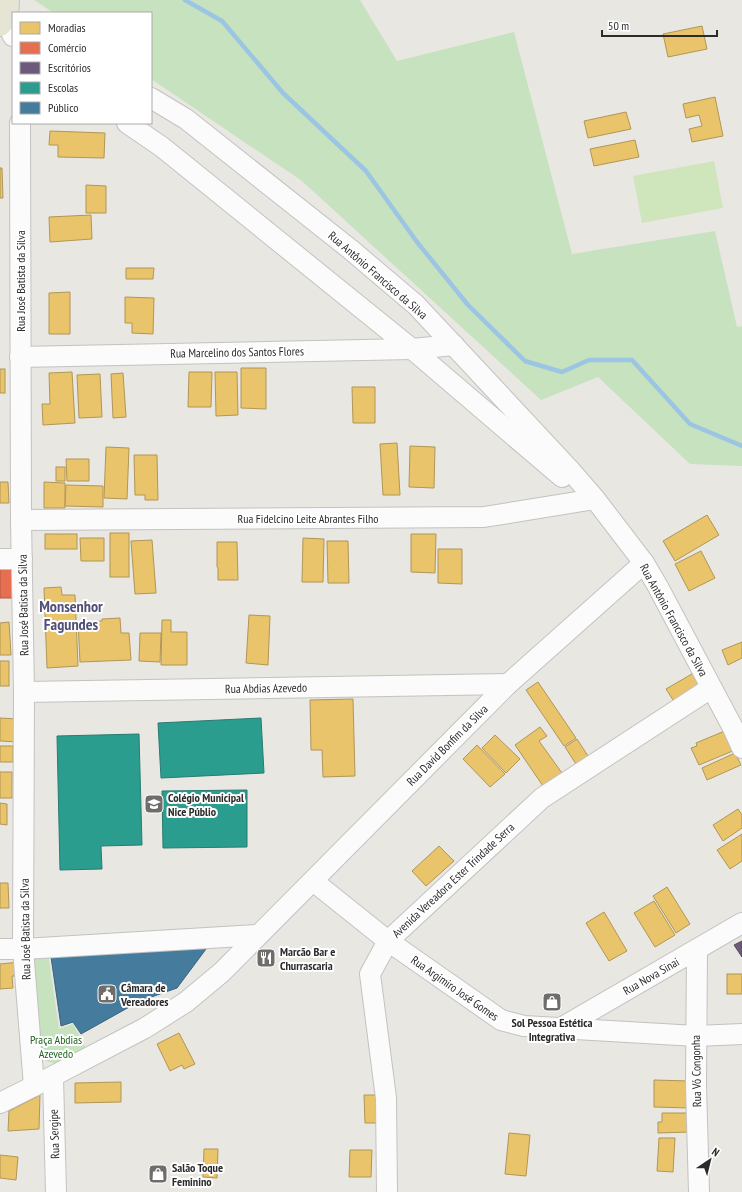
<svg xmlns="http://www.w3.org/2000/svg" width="742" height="1192" viewBox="0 0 742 1192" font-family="'PT Sans Narrow',sans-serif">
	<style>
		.green { fill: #c6e2be }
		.pitch { fill: #cfe5bc }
		.homes { fill: #e9c46a; stroke: #b09657 }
		.shops { fill: #e76f51; stroke: #af5b46 }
		.offices { fill: #6d597a; stroke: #594b62 }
		.schools { fill: #2a9d8f; stroke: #2a7b71 }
		.public { fill: #457b9d; stroke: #3d637b }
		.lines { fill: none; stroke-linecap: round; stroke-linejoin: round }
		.stream { stroke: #9cc5e4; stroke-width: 4.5 }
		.minor-casing { stroke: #c3c2c1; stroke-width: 22 }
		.major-casing { stroke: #c5c4c2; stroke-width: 24 }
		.minor { stroke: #fcfbfb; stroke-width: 20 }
		.major { stroke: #e6e4d5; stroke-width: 22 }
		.labels { text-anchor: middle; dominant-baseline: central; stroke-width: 4; stroke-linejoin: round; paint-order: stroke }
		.street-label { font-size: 12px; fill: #2b2b2b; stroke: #fff }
		.poi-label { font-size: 12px; font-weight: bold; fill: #2b2b2b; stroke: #fff; text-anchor: start }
		.park-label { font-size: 12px; fill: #236321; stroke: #fff }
		.district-label { font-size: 16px; font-weight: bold; fill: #4f4f78; stroke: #fff }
	</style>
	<rect width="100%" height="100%" fill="#e9e7e2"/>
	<g class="green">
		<path d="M34,0H360L397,61L514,32L572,254L715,231L737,327L742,326V466L690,464L598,377L541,400L302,181L151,79V13H54Z"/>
		<path d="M34,952H48L59,1029L73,1024L86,1048L59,1065L46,1061L37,1056L32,1045Z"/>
	</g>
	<path class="pitch" d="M714,161L723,208L642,223L633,176Z"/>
	<g class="homes">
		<path d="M702,26L707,49L668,57L663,34Z"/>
		<path d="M715,97L723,136L692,142L689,129L702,126L699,115L686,118L683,104Z"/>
		<path d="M626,112L631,129L588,138L584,121Z"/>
		<path d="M50,131L105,133L104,158L58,157V145H49Z"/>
		<path d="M635,140L639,157L594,166L590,149Z"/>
		<path d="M0,168H2L3,198H0Z"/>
		<path d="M86,185L106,186V213H86Z"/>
		<path d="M91,215L92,239L50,242L49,217Z"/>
		<path d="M126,268H154L153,279H126Z"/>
		<path d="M70,292V334H49V293Z"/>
		<path d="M125,297L154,298L153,334L132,333V323H125Z"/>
		<path d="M241,368H266V409L241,408Z"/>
		<rect x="0" y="369" width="5" height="24"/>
		<path d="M72,372L75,423L43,425L42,404H50L49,373Z"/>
		<path d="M189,372H212L211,407H188Z"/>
		<path d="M215,372H237L238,415L216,416Z"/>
		<path d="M123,373L126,417L113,418L111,374Z"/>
		<path d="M100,374L102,417L79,418L77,375Z"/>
		<path d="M352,387H375V423H353Z"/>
		<path d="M397,443L400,495H383L380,444Z"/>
		<path d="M410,446L435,447L434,488L409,487Z"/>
		<path d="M106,447L129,448L127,499L104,498Z"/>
		<path d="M134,455H157L158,500H145V495H135Z"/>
		<path d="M66,459H89V481H67Z"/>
		<rect x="56" y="467" width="9" height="14"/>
		<path d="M0,482H8L9,503H0Z"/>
		<path d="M44,482L65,483V508H44Z"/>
		<path d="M66,485L103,486V507L65,506Z"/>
		<path d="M707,515L719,535L675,561L663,541Z"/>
		<rect x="110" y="533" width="19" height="44"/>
		<rect x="45" y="534" width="32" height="15"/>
		<path d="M411,534H436L435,573L411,572Z"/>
		<path d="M80,538H104V561H81Z"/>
		<path d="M303,538L324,539L323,582H302Z"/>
		<path d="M152,540L156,593L135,594L131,541Z"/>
		<path d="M327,541H348L349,583H328Z"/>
		<path d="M217,542H237L238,580H218V568L217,567Z"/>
		<path d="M438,549H462V584L438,583Z"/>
		<path d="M701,551L715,578L689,591L675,564Z"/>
		<path d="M61,587L62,595H75L78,666L47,668L44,588Z"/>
		<path d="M249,615L270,616L268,665L246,663Z"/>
		<path d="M120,618L121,633H129L131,660L80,662L78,622L102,621V619Z"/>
		<path d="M162,620H171V632H187V665H161Z"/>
		<path d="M9,622L11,655H0V623Z"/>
		<path d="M140,633H161L160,662L139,661Z"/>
		<path d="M742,642V658L728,665L722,650Z"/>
		<rect x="0" y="661" width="9" height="25"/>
		<path d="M697,671L705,685L675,703L666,689Z"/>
		<path d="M538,682L576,738L564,746L526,690Z"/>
		<path d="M353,699L355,776L323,777L322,750H311L310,700Z"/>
		<path d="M0,718L18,719V742L0,741Z"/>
		<path d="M540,727L547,736L539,741L562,773L543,786L515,745Z"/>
		<path d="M727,730L735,750L699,765L691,748L697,746L696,743Z"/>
		<path d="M495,735L520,759L506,773L482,748Z"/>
		<path d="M577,739L588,756L576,764L565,747Z"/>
		<path d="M477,745L505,774L490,787L463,759Z"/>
		<rect x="0" y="746" width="13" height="16"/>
		<path d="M735,753L741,765L707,780L702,768Z"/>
		<rect x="0" y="772" width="12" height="26"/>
		<path d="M0,803L7,804V825L0,824Z"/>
		<path d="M738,809L742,815V828L723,841L713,825Z"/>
		<path d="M742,834V861L730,869L717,850Z"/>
		<path d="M439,846L454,861L426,886L412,871Z"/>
		<path d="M0,883H8L9,908H0Z"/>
		<path d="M667,887L690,924L676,933L653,896Z"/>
		<path d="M654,901L675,935L655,947L634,913Z"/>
		<path d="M604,912L627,951L609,961L586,923Z"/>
		<path d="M20,962L21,976H12L13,988L0,989V964Z"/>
		<rect x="727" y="974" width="15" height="20"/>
		<path d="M179,1033L195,1064L184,1069L182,1065L170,1071L157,1044Z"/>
		<path d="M654,1080L689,1081V1108L654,1107Z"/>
		<path d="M121,1082V1102L75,1103V1083Z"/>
		<path d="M40,1095L39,1129L8,1131L9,1111Z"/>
		<path d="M364,1095H378L379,1123H365Z"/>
		<path d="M662,1113H691V1132L658,1133V1122H662Z"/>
		<path d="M509,1133L530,1135L526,1176L505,1174Z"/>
		<path d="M659,1138H675L673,1172L657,1171Z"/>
		<path d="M204,1149H218L217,1178L203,1177Z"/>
		<path d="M350,1150H372L371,1177H349Z"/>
		<path d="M0,1155L18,1157L16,1180L0,1178Z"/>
	</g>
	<rect class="shops" x="0" y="569" width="16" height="29"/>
	<path class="offices" d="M742,941V957L734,945Z"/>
	<g class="schools">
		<path d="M261,718L264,773L161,778L158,723Z"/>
		<path d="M139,734L142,845L101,846L102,869L60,870L57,736Z"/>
		<path d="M247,790V847L163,848L162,791Z"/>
	</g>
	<path class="public" d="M209,945L177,988L140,1001L81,1034L73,1022L61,1026L50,950Z"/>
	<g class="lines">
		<path class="stream" d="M185,0L222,21L283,93L366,171L417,242L468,305L525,361L562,372L589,360H632L690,424L742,446"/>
		<g class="minor-casing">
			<g id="minor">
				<path d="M5,20L13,36"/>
				<path d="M151,98L186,119L350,249L416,305L570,470L595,499L644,563L657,585L733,728L742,748"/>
				<path d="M20,123L21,520L24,692L23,949L34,1086"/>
				<path d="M127,123L162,147L412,349L562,477"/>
				<path d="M20,357L412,349L454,345"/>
				<path d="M21,520L484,517L595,499"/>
				<path d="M0,559H22"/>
				<path d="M24,692L508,684"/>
				<path d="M313,881L388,941L501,1020L524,1026L696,1036L742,1034"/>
				<path d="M0,949H23L258,935"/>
				<path d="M697,950L696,1085L699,1192"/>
				<path d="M561,1028L742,923"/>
				<path d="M53,1077L56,1192"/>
				<path d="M0,1103L34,1086L145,1028L186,1002L222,972L508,684L644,563"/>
				<path d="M387,1192L386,1098L370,974L388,941L542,798L711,688"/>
			</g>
		</g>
		<g class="major-casing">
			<path id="major" d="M0,25C7,17 8,10 8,0"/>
		</g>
		<use href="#minor" class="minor"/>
		<use href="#major" class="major"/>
	</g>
	<defs>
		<g id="school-square" transform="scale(1)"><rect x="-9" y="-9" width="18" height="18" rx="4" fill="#6e6d6b" stroke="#fff"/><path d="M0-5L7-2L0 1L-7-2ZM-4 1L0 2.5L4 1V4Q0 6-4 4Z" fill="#fff"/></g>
		<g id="restaurant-square" transform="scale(1)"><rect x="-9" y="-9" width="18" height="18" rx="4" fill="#6e6d6b" stroke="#fff"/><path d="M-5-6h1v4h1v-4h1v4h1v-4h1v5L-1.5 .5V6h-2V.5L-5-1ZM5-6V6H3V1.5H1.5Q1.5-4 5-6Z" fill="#fff"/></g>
		<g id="civic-square" transform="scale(1)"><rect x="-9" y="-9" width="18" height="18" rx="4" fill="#6e6d6b" stroke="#fff"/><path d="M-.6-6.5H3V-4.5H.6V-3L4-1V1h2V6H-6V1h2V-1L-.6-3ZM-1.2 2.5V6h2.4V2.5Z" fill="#fff"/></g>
		<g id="shop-square" transform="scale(1)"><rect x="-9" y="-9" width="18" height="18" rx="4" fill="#6e6d6b" stroke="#fff"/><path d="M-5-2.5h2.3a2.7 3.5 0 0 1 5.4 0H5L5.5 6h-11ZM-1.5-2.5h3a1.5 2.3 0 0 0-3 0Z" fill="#fff"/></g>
	</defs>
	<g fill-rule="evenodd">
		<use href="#school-square" x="154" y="804"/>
		<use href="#restaurant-square" x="266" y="958"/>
		<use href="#civic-square" x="107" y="994"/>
		<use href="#shop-square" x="552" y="1002"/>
		<use href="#shop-square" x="158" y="1174"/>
	</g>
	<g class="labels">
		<g class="street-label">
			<text transform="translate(378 275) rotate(41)">Rua Antônio Francisco da Silva</text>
			<text transform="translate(20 281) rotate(-90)">Rua José Batista da Silva</text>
			<text transform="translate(237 352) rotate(-1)">Rua Marcelino dos Santos Flores</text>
			<text x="308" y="518">Rua Fidelcino Leite Abrantes Filho</text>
			<text transform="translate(23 605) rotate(-91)">Rua José Batista da Silva</text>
			<text transform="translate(674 620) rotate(61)">Rua Antônio Francisco da Silva</text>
			<text transform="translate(266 688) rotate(-1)">Rua Abdias Azevedo</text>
			<text transform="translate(447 745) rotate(-45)">Rua David Bonfim da Silva</text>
			<text transform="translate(453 880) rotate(-43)">Avenida Vereadora Ester Trindade Serra</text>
			<text transform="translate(25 929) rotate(-91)">Rua José Batista da Silva</text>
			<text transform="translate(651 976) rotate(-30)">Rua Nova Sinai</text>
			<text transform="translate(455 988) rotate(35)">Rua Argimiro José Gomes</text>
			<text transform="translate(696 1071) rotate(-91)">Rua Vó Congonha</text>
			<text transform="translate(54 1134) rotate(-92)">Rua Sergipe</text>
		</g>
		<g class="poi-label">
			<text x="168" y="797">Colégio Municipal<tspan x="168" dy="14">Nice Públio</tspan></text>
			<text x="280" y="951">Marcão Bar e<tspan x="280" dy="14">Churrascaria</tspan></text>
			<text x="121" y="987">Câmara de<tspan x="121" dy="14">Vereadores</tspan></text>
			<text x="552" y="1022" text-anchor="middle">Sol Pessoa Estética<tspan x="552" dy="14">Integrativa</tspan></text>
			<text x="172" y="1167">Salão Toque<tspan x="172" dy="14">Feminino</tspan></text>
		</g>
		<g class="park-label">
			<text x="56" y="1039">Praça Abdias<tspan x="56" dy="14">Azevedo</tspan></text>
		</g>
		<g class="district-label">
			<text x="71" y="606">Monsenhor<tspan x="71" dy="18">Fagundes</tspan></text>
		</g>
	</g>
	<rect x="12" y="12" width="140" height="112" fill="#ffffff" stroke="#aaaaaa"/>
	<rect x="20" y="22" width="20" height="12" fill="#e9c46a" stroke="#aaaaaa"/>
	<text x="48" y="32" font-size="12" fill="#2b2b2b">Moradias</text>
	<rect x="20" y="42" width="20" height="12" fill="#e76f51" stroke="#aaaaaa"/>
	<text x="48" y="52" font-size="12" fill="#2b2b2b">Comércio</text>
	<rect x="20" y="62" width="20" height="12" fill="#6d597a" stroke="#aaaaaa"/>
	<text x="48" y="72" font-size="12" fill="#2b2b2b">Escritórios</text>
	<rect x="20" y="82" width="20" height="12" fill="#2a9d8f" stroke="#aaaaaa"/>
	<text x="48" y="92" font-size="12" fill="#2b2b2b">Escolas</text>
	<rect x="20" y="102" width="20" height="12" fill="#457b9d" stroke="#aaaaaa"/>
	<text x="48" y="112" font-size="12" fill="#2b2b2b">Público</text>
	<g transform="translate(710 1160) rotate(35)" stroke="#ffffff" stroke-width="3" paint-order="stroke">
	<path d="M0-3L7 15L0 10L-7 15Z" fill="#2b2b2b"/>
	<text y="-6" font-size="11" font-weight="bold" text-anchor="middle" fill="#2b2b2b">N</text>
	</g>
	<path d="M602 30v6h115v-6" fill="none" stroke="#2b2b2b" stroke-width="2"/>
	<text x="608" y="30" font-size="12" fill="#2b2b2b" stroke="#ffffff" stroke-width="3" paint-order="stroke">50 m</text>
</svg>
